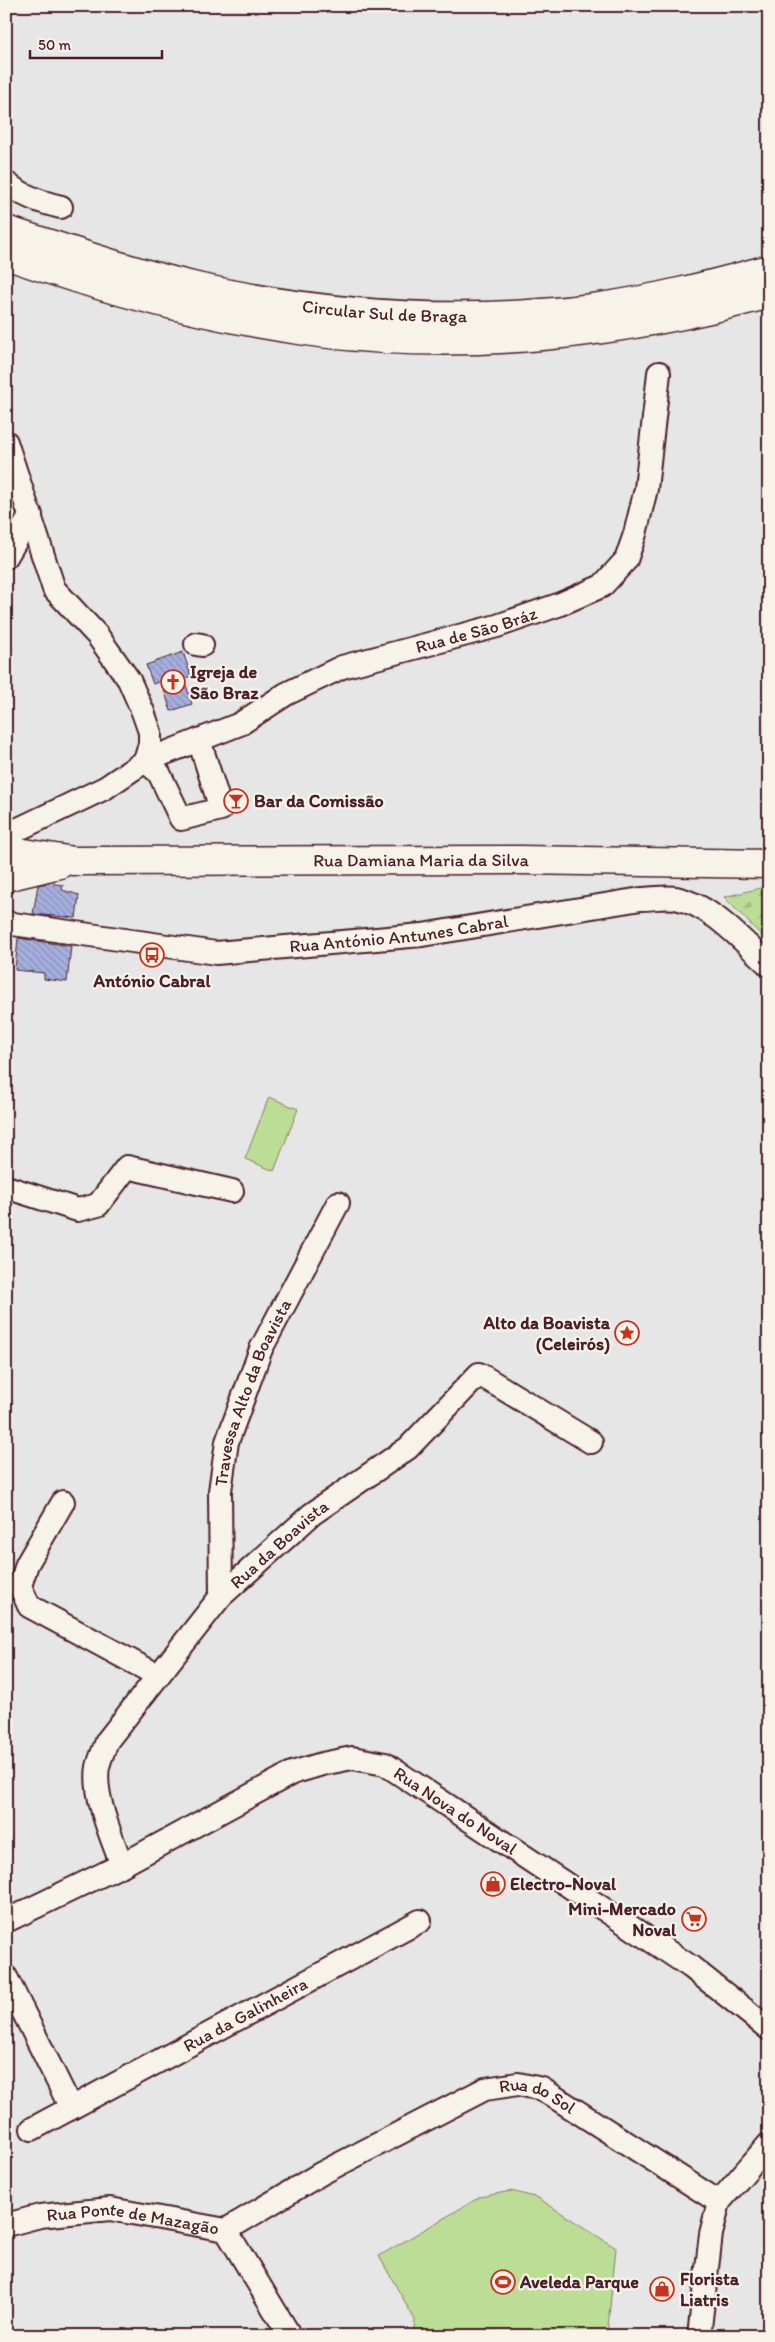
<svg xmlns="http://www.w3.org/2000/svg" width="775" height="2342" viewBox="0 0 775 2342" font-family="Itim,sans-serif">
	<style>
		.forest { fill: url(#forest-firs); stroke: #827e60 }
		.green { fill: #bbdd96; stroke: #827e60 }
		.building { fill: url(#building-back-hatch); stroke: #4a1f2b }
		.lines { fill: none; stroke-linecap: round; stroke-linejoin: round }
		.minor-casing { stroke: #4a1f2b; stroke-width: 26 }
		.major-casing { stroke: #4a1f2b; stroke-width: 31 }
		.highway-casing { stroke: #4a1f2b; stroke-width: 31 }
		.minor { stroke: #f7f3e8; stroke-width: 22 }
		.major { stroke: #f7f3e8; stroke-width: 28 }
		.highway { stroke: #f7f3e8; stroke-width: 28 }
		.labels { text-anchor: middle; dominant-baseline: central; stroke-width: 4.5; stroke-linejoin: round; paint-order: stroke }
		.street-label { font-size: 18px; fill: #4a1f2b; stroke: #f7f3e8 }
		.poi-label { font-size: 18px; font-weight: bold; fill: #4a1f2b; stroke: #f7f3e8; text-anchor: start }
	</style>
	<defs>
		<pattern id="forest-firs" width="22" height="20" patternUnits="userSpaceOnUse" patternTransform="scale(1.25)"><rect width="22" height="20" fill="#bbdd96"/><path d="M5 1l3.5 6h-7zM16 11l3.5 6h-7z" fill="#a2bd81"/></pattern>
		<pattern id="building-back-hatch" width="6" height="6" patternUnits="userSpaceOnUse" patternTransform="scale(1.25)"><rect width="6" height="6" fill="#a5b0e0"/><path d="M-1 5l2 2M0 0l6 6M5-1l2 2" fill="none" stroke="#888fb6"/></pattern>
	</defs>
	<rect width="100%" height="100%" fill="#e7e6e6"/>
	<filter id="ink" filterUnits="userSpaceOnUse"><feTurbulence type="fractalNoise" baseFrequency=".02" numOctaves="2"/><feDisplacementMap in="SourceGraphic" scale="10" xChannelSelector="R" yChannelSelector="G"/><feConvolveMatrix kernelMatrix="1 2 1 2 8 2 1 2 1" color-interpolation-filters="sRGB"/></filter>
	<g filter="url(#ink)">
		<path class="forest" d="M769,886V943L724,897Z"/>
		<g class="green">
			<path d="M269,1097L298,1109L274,1171L245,1159Z"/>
			<path d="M511,2191L538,2198L616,2248L607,2336H516L492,2331L491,2336H413L415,2320L379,2256L480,2197Z"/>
		</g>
		<g class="building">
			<path d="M183,652L191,676L184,679L192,704L171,711L161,681L153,684L146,665Z"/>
			<path d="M48,883L63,885L62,890L79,895L76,918L33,914L38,885Z"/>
			<path d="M18,938L71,946L67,982L44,979V973L15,970Z"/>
		</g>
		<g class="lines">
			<g class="minor-casing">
				<g id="minor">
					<path d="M6,183C23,196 40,202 61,207"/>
					<path d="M6,442L54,589L97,635L129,680L143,712L150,732V744L145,761"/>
					<path d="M6,557L31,515"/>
					<path d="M196,644L202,645"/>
					<path d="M145,761L159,773L181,819L221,809L199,740"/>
					<path id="s1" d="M6,835L105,788L145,761L240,724L286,694L342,667L497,626L558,605L602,586L626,560L635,534L646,489L659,373"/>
					<path id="s2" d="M6,923L216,953L422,935L641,899C652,899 665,896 676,898C713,906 742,941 769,965"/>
					<path d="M6,1187L78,1210L98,1205L127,1167L232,1191"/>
					<path d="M63,1502L27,1564L20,1586L29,1606L157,1675"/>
					<path id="s3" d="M221,1596L220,1491L227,1442L261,1349L338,1203"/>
					<path id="s4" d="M122,1865C112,1839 93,1795 98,1767C100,1758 104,1750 107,1741L221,1596L312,1514L408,1448L479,1374L591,1442"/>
					<path id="s5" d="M6,1921L122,1865L292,1773L322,1764L352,1758L385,1764L691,1967L769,2029"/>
					<path d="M6,1977L71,2108"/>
					<path id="s6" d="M32,2129L420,1921"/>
					<path d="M719,2202L769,2144"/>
					<path id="s7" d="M6,2225L40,2216L110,2209L226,2230L290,2336"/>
					<path id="s8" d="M226,2230L322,2173L485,2089L518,2084L542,2089L719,2202L711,2234L699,2336"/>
				</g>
			</g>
			<g class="major-casing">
				<g id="major">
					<path id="s9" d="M6,850L73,861L520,860L769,864"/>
					<path d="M6,877L60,864"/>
				</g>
			</g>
			<g class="highway-casing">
				<g id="highway">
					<path id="s10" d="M6,230C70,250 135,273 201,288C329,316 463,324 593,308C653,300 711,285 769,269"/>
					<path d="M6,255C108,291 213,319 320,333C470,352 625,334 769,294"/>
				</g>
			</g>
			<use href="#minor" class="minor"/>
			<use href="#major" class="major"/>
			<use href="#highway" class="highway"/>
		</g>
	</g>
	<defs>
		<g id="church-ring" transform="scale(1.25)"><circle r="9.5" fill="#f7f3e8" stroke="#c8321e" stroke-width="1.5"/><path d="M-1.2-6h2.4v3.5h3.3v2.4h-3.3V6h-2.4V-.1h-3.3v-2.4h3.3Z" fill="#c8321e"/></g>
		<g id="bar-ring" transform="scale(1.25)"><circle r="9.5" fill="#f7f3e8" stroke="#c8321e" stroke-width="1.5"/><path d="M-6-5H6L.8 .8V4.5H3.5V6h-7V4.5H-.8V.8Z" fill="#c8321e"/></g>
		<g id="bus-ring" transform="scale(1.25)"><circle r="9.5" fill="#f7f3e8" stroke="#c8321e" stroke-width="1.5"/><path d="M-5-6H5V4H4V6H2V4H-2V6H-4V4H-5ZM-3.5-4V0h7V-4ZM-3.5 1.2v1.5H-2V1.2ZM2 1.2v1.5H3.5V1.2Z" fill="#c8321e"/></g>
		<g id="sight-ring" transform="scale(1.25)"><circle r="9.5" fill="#f7f3e8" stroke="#c8321e" stroke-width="1.5"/><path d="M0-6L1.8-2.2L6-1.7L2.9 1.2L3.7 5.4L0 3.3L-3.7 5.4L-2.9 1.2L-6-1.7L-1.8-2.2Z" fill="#c8321e"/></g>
		<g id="shop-ring" transform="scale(1.25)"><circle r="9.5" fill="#f7f3e8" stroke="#c8321e" stroke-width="1.5"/><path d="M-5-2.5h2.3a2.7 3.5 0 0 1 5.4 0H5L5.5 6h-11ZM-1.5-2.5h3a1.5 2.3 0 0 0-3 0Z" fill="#c8321e"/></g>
		<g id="supermarket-ring" transform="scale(1.25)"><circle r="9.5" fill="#f7f3e8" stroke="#c8321e" stroke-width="1.5"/><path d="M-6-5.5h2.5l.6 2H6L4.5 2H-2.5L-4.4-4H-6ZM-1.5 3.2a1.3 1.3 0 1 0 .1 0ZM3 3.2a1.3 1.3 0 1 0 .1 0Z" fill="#c8321e"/></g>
		<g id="stadium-ring" transform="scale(1.25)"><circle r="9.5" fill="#f7f3e8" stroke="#c8321e" stroke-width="1.5"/><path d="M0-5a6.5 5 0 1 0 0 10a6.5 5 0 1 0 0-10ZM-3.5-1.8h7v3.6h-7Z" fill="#c8321e"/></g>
	</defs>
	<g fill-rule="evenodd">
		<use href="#church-ring" x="173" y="682"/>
		<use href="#bar-ring" x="236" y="801"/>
		<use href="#bus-ring" x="152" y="955"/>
		<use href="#sight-ring" x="627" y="1333"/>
		<use href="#shop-ring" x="493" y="1884"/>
		<use href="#supermarket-ring" x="694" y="1919"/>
		<use href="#stadium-ring" x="503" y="2282"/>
		<use href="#shop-ring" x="662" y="2289"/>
	</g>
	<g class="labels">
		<g class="street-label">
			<text stroke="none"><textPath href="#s10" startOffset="389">Circular Sul de Braga</textPath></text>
			<text stroke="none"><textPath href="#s1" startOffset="516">Rua de São Bráz</textPath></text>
			<text stroke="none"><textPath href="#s9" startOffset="416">Rua Damiana Maria da Silva</textPath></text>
			<text stroke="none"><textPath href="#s2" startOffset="396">Rua António Antunes Cabral</textPath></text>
			<text stroke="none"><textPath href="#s3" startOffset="209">Travessa Alto da Boavista</textPath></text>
			<text stroke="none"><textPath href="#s4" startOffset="392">Rua da Boavista</textPath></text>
			<text stroke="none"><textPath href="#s5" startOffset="502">Rua Nova do Noval</textPath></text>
			<text stroke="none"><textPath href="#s6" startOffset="242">Rua da Galinheira</textPath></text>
			<text stroke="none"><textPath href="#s8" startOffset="350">Rua do Sol</textPath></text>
			<text stroke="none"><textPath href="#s7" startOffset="129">Rua Ponte de Mazagão</textPath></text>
		</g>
		<g class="poi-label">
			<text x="190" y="672">Igreja de<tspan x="190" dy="21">São Braz</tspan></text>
			<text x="254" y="801">Bar da Comissão</text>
			<text x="152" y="981" text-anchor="middle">António Cabral</text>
			<text x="610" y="1323" text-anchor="end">Alto da Boavista<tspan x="610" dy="21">(Celeirós)</tspan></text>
			<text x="510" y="1884">Electro-Noval</text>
			<text x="676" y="1909" text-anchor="end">Mini-Mercado<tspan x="676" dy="21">Noval</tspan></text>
			<text x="680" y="2279">Florista<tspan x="680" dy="21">Liatris</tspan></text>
			<text x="520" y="2282">Aveleda Parque</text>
		</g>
	</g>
	<rect width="775" height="2342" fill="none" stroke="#f7f3e8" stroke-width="25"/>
	<rect x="12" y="12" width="750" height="2317" fill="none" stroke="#4a1f2b" stroke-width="2" filter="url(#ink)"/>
	<path d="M30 50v8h132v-8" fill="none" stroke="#4a1f2b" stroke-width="2.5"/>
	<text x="38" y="50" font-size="15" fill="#4a1f2b" stroke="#f7f3e8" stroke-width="4" paint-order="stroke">50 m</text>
</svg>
